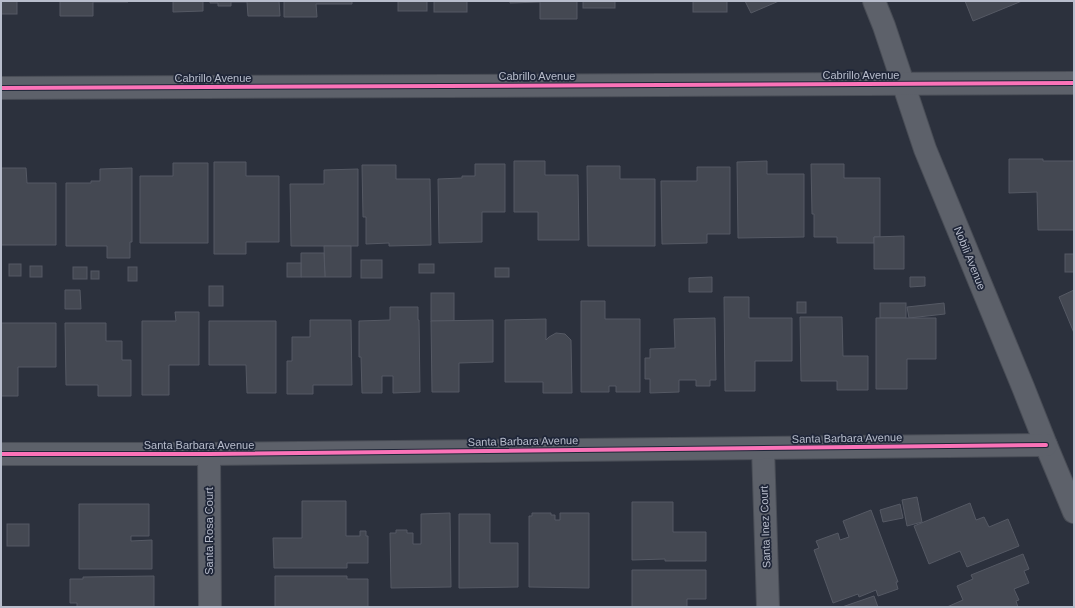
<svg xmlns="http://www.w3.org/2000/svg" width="1075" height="608" viewBox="0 0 1075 608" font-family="Helvetica,sans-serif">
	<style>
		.building { fill: #444852; stroke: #555964 }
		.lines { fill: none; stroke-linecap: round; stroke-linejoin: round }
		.minor-casing { stroke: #494d56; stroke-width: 24 }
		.tertiary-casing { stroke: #494d56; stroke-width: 24 }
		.minor { stroke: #5d616a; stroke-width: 22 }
		.tertiary { stroke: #5d616a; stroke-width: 22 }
		.cycleway-casing { stroke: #1f2638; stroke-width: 6 }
		.cycleway { stroke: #fb73b8; stroke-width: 4 }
		.labels { text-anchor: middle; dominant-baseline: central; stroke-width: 3.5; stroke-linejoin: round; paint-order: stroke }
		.street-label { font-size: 11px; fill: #b8bdcc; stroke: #1f2638 }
	</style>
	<rect width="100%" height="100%" fill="#2c313d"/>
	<g class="building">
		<rect x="1" y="1" width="16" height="13"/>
		<path d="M60,1H128V2H93V16H60Z"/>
		<path d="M173,1H203V11L173,12Z"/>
		<path d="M210,1H279L280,16H248L247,2H231V6H218V3H210Z"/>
		<path d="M284,1H352V4H316L317,17H284Z"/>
		<rect x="398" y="1" width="29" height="10"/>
		<rect x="434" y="1" width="33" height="11"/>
		<path d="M510,1H577V19H540V2L510,3Z"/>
		<rect x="583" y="1" width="32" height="7"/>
		<rect x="693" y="1" width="34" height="11"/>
		<path d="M745,1H779L751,13Z"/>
		<path d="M965,1H1022L973,21Z"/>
		<path d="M1009,159H1043V161H1074V230H1038L1037,192L1009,193Z"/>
		<path d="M514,161H545V175H578L579,240H538V212H514Z"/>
		<path d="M767,161V174H804V237L738,238L737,162Z"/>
		<path d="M214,162H246V176H279V242H246V254H214Z"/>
		<path d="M173,163H208V243H140V176H173Z"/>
		<path d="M475,164H505V212H482V242L439,243L438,179L462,178V176H475Z"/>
		<path d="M811,164H844V178H880V237H874V243H837V237H814V214H812Z"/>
		<path d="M362,165H396V179H430L431,245L389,246V243L366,244V217H363Z"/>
		<path d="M587,166H620V179H655V246H588Z"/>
		<path d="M697,167H730V234H707V243L662,244L661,181H697Z"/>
		<path d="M1,168H26L27,183H56V245H1Z"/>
		<path d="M132,168V242H130V258H107V246H66V183H91V181H100V169Z"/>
		<path d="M358,169V246H291L290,184H324V170Z"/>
		<path d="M904,236V269H874V237Z"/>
		<path d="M324,246H351V277H325Z"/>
		<path d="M301,253H324L325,277H301Z"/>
		<rect x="1065" y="254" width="9" height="18"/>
		<rect x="361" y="260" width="21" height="18"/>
		<rect x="287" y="263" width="14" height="14"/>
		<rect x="9" y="264" width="12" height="12"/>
		<rect x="419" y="264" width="15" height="9"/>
		<rect x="30" y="266" width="12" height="11"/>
		<rect x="73" y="267" width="14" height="12"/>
		<rect x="128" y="267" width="9" height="14"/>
		<rect x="495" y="268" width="14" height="9"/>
		<rect x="91" y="271" width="8" height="8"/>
		<path d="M712,277V292H689V278Z"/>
		<path d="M910,277H925V286L910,287Z"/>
		<rect x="209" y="286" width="14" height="20"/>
		<path d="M65,290H80L81,309H65Z"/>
		<path d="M1074,290V333L1059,297Z"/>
		<rect x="431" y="293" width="23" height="28"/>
		<path d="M724,297H749V318H792V361H755V391H725Z"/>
		<path d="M581,301H605V319H640V392H616V386H609V392H581Z"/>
		<rect x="797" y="302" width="9" height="11"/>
		<rect x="880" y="303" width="26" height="15"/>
		<path d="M944,303L945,314L909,318L907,307Z"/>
		<path d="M390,307H418V320H419L420,392L393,393V376H382V393H362L361,357H359V321L390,320Z"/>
		<path d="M175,312H199V365H169V395H142V321H176Z"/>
		<path d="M800,317H842L843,356H868V390H837V381H801Z"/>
		<path d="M715,318L716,380H710V386H696V380H679V392L650,393V379H645V358H650V349L675,348L674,319Z"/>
		<path d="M876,318H936V359H907V389H876Z"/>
		<path d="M546,319V340L549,337L556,333L565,334L571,340L572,393H543V382H505V320Z"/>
		<path d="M310,320H351L352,385H313V394H287V361H292V337H310Z"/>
		<path d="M493,320V362L459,363V392H432L431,321Z"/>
		<path d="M209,321H276V393H247L246,365H209Z"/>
		<path d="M1,323H56V367H18V396H1Z"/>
		<path d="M65,323H106V341H122V360H131V396H98V385H66Z"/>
		<path d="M917,497L922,522L907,526L902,500Z"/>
		<path d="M302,501H346V536H360V531H366V536H368V563H347V568H274L273,538H302Z"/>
		<path d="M632,502H673V532H706V561H665V559L632,560Z"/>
		<path d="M970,503L976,520L984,517L989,527L1008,519L1019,546L967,567L960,551L929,564L914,526Z"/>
		<path d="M79,504H149V536H131V541L152,540V569H79Z"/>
		<path d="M900,504L903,518L883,522L880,510Z"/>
		<path d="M871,510L898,582H896L898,589L878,596L876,590L859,597L858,594L833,603L814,550L819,548L816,541L838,533L840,540L849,537L843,521Z"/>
		<path d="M450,513L451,587L391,588L390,533H396V530H407V533H413V544H421V514Z"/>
		<path d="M532,513H551V515H555V520H560V513H589V588L529,587V516H532Z"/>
		<path d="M459,514H490V543H518V587L459,588Z"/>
		<rect x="7" y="524" width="22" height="22"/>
		<path d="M1023,554L1029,569L1024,571L1029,583L1014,589L1019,600L1016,601L1018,607H947L963,600L957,586L973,579L971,575Z"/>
		<path d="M632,570H706V599H687V607H632Z"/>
		<path d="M154,576V607H77V603H70V579H83V577Z"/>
		<path d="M275,576H347V579H368V607H275Z"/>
		<path d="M874,596L878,607H842Z"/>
	</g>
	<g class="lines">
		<g class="minor-casing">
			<g id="minor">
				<path d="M874,1L884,26L925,149L1023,387L1046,445L1074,512"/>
				<path d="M763,448L768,607"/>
				<path d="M1,454H209L1046,445"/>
				<path d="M209,454L210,607"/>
			</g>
		</g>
		<g class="tertiary-casing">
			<path id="tertiary" d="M1,88L1074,83"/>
		</g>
		<use href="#minor" class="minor"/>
		<use href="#tertiary" class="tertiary"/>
		<g class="cycleway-casing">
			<g id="cycleway">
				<path d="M1,88L1074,83"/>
				<path d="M1,454H209L1046,445"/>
			</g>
		</g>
		<use href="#cycleway" class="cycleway"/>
	</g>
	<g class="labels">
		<g class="street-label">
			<text x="861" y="75">Cabrillo Avenue</text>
			<text x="537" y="76">Cabrillo Avenue</text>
			<text x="213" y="78">Cabrillo Avenue</text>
			<text transform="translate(970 258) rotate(68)">Nobili Avenue</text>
			<text transform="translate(847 438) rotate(-1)">Santa Barbara Avenue</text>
			<text transform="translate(523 441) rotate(-1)">Santa Barbara Avenue</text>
			<text x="199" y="445">Santa Barbara Avenue</text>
			<text transform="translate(765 527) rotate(-92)">Santa Inez Court</text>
			<text transform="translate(209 531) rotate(-90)">Santa Rosa Court</text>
		</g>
	</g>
	<rect width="1075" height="608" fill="none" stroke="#b8bdcc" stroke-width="4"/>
</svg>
